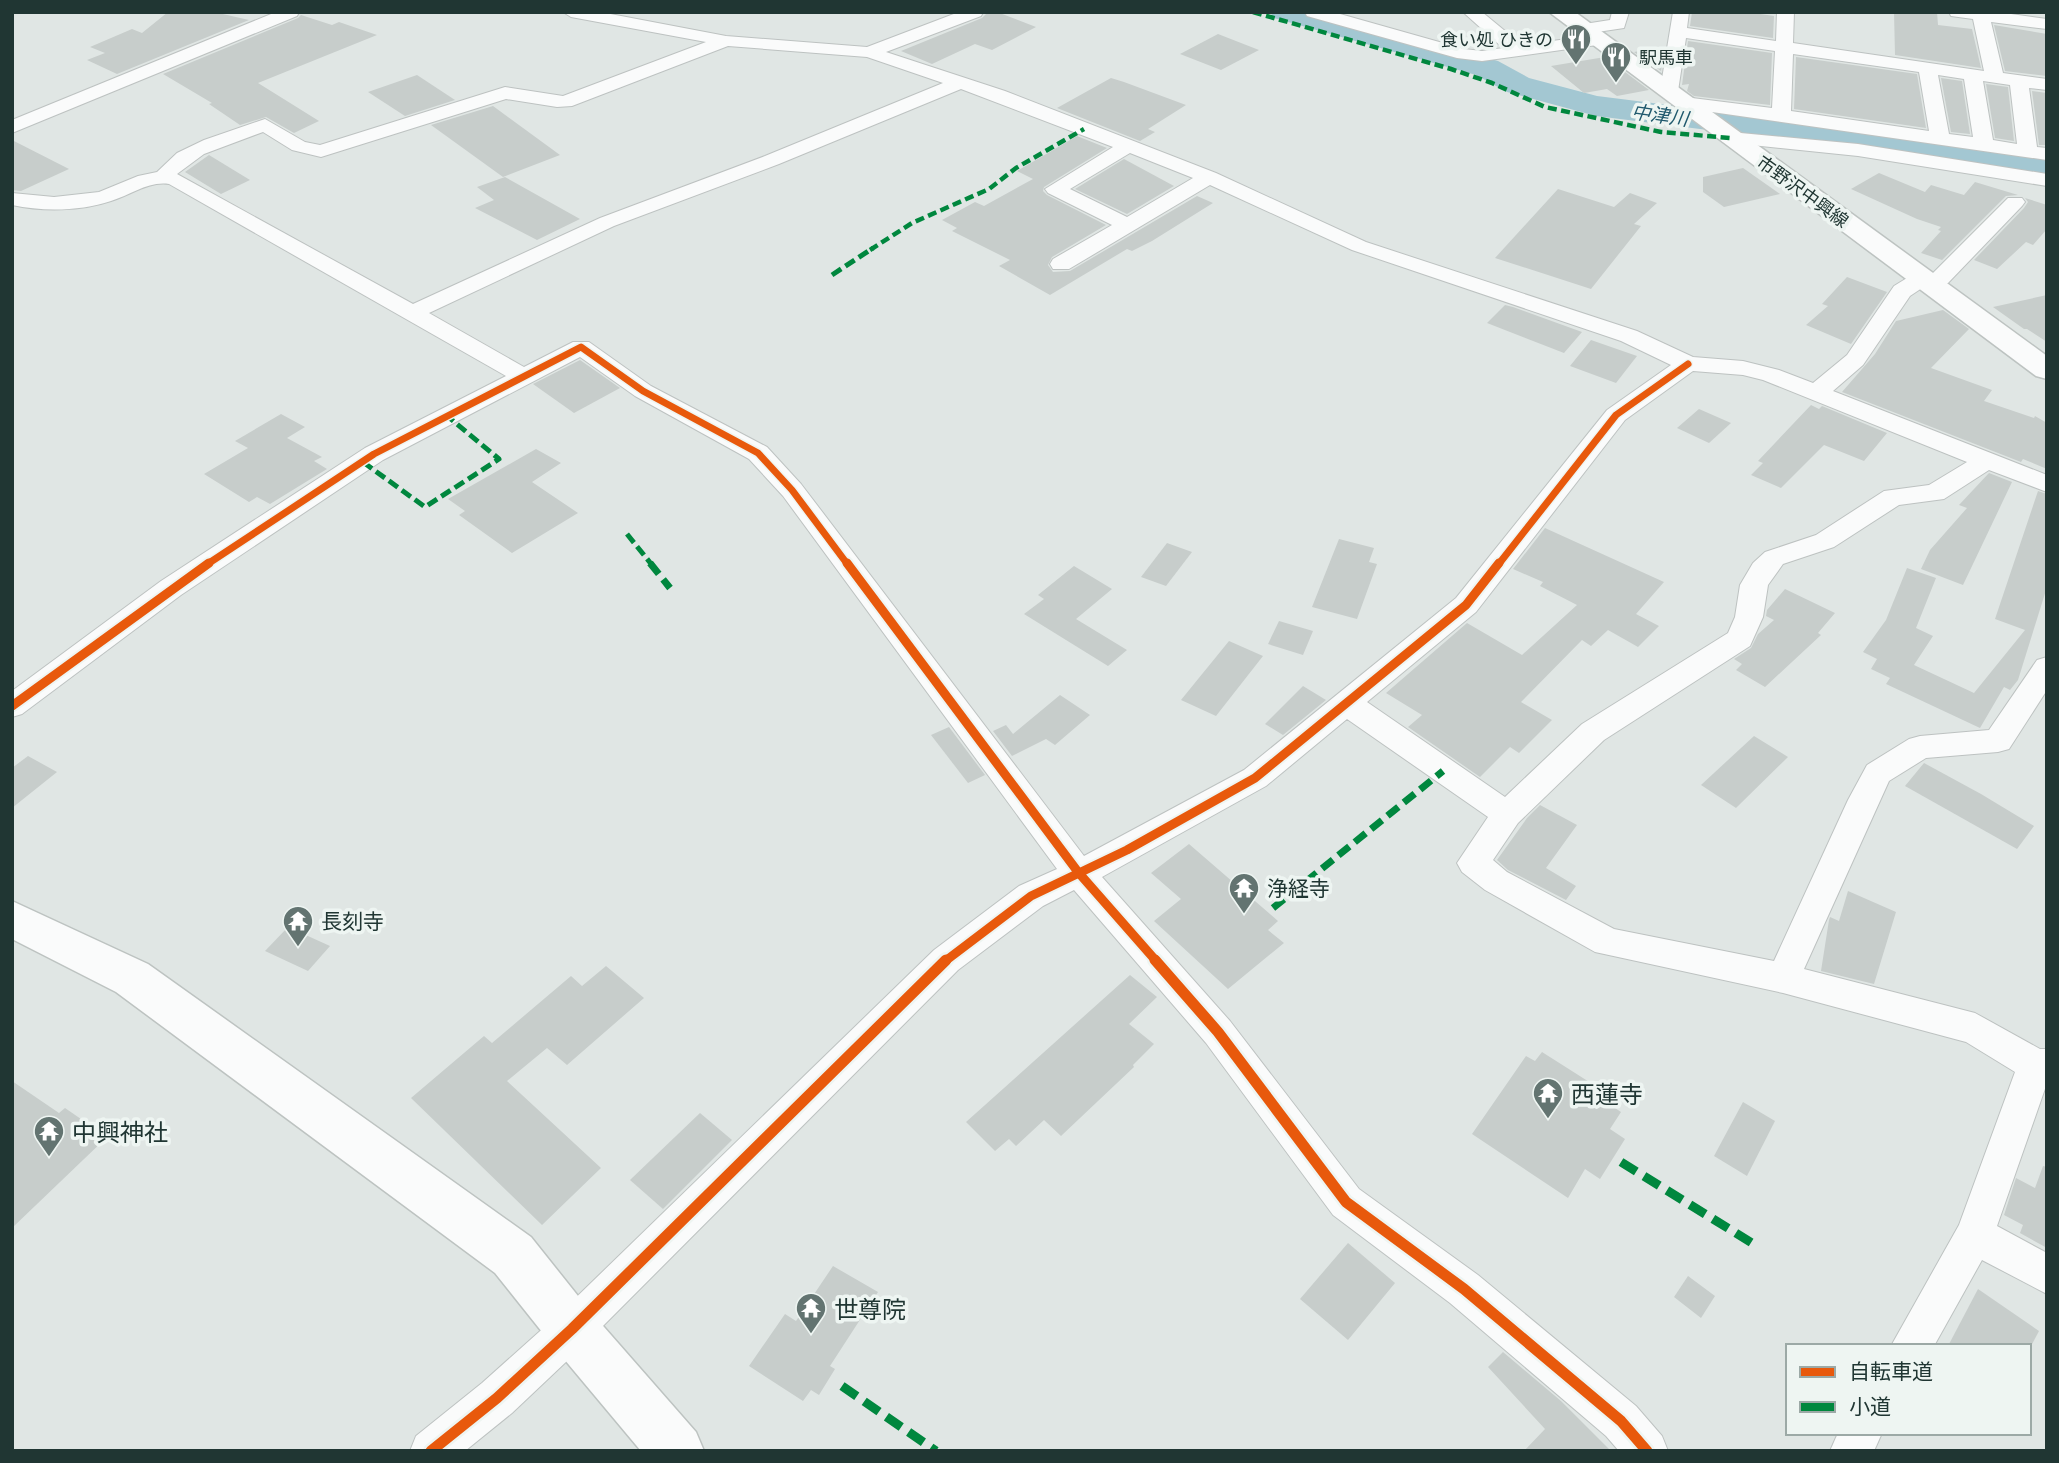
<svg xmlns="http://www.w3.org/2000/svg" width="2059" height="1463" viewBox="0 0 2059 1463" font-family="'Noto Sans','Noto Sans JP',sans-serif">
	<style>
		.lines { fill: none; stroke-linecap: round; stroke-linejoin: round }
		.river { fill: #a3c7d2; fill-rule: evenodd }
		.building { fill: #c7cdcb }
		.street-casing { stroke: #bdc2c1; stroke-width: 2 }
		.secondary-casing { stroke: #bdc3c1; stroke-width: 3 }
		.street { fill: #fafbfb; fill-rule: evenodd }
		.secondary { fill: #fafbfb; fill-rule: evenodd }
		.quiet-far3 { stroke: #00873e; stroke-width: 4.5; stroke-dasharray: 9 4.5; stroke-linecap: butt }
		.quiet-far2 { stroke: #00873e; stroke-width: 5; stroke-dasharray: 11 5; stroke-linecap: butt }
		.quiet-far1 { stroke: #00873e; stroke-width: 7; stroke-dasharray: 14 7; stroke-linecap: butt }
		.quiet { stroke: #00873e; stroke-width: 9; stroke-dasharray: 18 9; stroke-linecap: butt }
		.cycleway-far2-casing { stroke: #eef5f2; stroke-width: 10 }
		.cycleway-far1-casing { stroke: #eef5f2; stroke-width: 13 }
		.cycleway-casing { stroke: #eef5f2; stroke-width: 16 }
		.cycleway-far2 { stroke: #e8590c; stroke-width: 7 }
		.cycleway-far1 { stroke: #e8590c; stroke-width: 9 }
		.cycleway { stroke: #e8590c; stroke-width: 11 }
		.labels { text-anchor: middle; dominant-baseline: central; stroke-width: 7; stroke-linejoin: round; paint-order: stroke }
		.far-poi-label { font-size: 18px; fill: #203633; stroke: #eef5f2; text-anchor: end }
		.far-street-label { font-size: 18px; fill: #203633; stroke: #eef5f2 }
		.far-water-label { font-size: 19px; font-style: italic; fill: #20596d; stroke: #eef5f2 }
		.poi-label { font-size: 21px; fill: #203633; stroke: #eef5f2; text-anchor: start }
		.near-poi-label { font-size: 24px; fill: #203633; stroke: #eef5f2; text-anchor: start }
	</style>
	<rect width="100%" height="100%" fill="#e0e6e4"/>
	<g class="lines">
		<path class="river" d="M1270,12H1320L1498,61L1529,78L1597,96L1804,122L2047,157V178L1804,142L1596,116L1507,92L1476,75L1274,18Z"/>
	</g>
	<g class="building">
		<path d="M168,12H214L249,20L117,74L87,60L105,53L90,47L132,29L142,33Z"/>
		<path d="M988,12H997L1036,27L992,50L975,44L932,64L901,51L982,18Z"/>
		<path d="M1692,12H1747L1774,16L1773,38L1690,26Z"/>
		<path d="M1894,12H1937L1938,25L1972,29L1981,68L1895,55Z"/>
		<path d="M301,15L332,25L339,22L377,35L258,83L319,121L294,133L266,117L240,125L209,104L212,103L163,74L298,18Z"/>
		<path d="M1994,25L2047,34V76L2005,71Z"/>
		<path d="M1218,34L1259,50L1221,70L1180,54Z"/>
		<path d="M1688,41L1772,53L1770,105L1694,96L1687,91L1689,84L1682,85Z"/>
		<path d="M1665,47L1661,71L1634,52Z"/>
		<path d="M1605,57L1649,90L1617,96L1607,89L1584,93L1551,66Z"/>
		<path d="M1796,57L1917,74L1926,128L1794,109Z"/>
		<path d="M417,75L455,100L405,116L368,92Z"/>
		<path d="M1111,78L1124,82L1186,105L1148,129L1155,132L1140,141L1057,108Z"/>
		<path d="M1941,78L1962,81L1970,134L1951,132Z"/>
		<path d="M1986,84L2008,87L2014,141L1995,138Z"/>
		<path d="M2032,91L2047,93V145H2039Z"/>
		<path d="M493,106L560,155L503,177L431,125Z"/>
		<path d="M1077,136L1107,148L1044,187L1043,191L1047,195L1106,225L1052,257L1048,265L1053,272L1070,271L1197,196L1213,203L1152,241L1132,251L1127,249L1050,295L999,266L1010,260L952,231L957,228L942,220L975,202L984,206L1033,179L1017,171Z"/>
		<path d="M12,140L69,169L21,191L12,190Z"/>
		<path d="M209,155L250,180L221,194L185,172Z"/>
		<path d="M1124,159L1174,186L1127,214L1075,189Z"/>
		<path d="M1743,168L1780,194L1724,207L1703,192V177Z"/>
		<path d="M1879,173L1925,192L1931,185L1964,195L1975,182L2018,195L2006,196L1942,260L1921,253L1941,231L1938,230L1941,227L1917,219L1851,189Z"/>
		<path d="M505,177L580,219L537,240L475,208L494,200L477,187Z"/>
		<path d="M1558,189L1614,207L1630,193L1657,203L1634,224L1641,226L1591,289L1495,258Z"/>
		<path d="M2025,198L2047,205V229L2033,245L2026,242L1997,269L1974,260L2024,208L2028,202Z"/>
		<path d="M1847,277L1887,292L1851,344L1806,325L1828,306L1822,304Z"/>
		<path d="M2047,295V342L2027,329H2024L1993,307Z"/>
		<path d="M1505,305L1513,307L1582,332L1564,353L1487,323Z"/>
		<path d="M1943,310L1969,329L1931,368L1992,390L1984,401L2034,418L2035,416L2047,423V469L2023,459L2021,462L1842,392L1875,354L1896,321Z"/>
		<path d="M1591,340L1637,356L1616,383L1570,366Z"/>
		<path d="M580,360L620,388L574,413L533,384Z"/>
		<path d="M1811,405L1819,409L1822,406L1887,433L1864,461L1824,445L1781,488L1751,475L1763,463L1758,461Z"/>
		<path d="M1699,409L1731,423L1709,443L1677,428Z"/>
		<path d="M281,414L305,427L287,438L322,457L314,461L327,469L270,504L257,497L249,502L204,474L248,448L235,441Z"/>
		<path d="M536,449L561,463L532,482L578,513L512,553L459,515L465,511L448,499Z"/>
		<path d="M1989,473L2012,482L1963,585L1921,569L1930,550L1967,508L1959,505Z"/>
		<path d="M2038,491L2047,494V587L2018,680L2010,690L2004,687L1980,728L1886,684L1890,678L1871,669L1877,659L1863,652L1886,620L1907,568L1936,578L1916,628L1933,636L1914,665L1974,693L2025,630L1995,619Z"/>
		<path d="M1545,528L1664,582L1636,614L1659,626L1638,647L1608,630L1591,646L1582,640L1521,702L1552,720L1519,753L1510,747L1480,777L1408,727L1422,715L1386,693L1467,623L1522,655L1577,605L1540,586L1543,582L1513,569Z"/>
		<path d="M1339,539L1374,548L1369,562L1377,564L1357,619L1312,607Z"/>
		<path d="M1167,543L1192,552L1166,586L1141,577Z"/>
		<path d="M1074,566L1112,589L1076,619L1127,650L1108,666L1024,614L1044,599L1038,595Z"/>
		<path d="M1785,589L1835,613L1818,633L1821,635L1765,687L1736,670L1742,664L1734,659L1751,648L1758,634L1774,620L1766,616L1767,610Z"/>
		<path d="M1279,621L1313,631L1303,655L1268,644Z"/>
		<path d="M1229,641L1263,656L1216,716L1181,700Z"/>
		<path d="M1303,686L1326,700L1283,735L1265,724Z"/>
		<path d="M1060,695L1090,715L1055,745L1046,739L1012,756L993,731L1006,725L1013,734Z"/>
		<path d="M949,727L985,775L968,783L931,735Z"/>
		<path d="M1754,736L1788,757L1736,808L1701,785Z"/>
		<path d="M28,756L57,772L12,808V768Z"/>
		<path d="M1924,763L1981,794L2034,826L2017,849L1905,786Z"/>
		<path d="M1540,805L1577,825L1546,868L1576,886L1566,900L1508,870L1497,860L1527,818Z"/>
		<path d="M1189,844L1278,921L1268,930L1284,943L1228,989L1154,921L1181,899L1151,873Z"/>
		<path d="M1848,891L1896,912L1874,984L1821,971L1829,920L1830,917L1839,921Z"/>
		<path d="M288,927L330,946L308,971L265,951Z"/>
		<path d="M606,966L644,998L567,1065L547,1048L507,1081L601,1168L542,1225L411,1098L484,1036L492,1043L571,976L582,986Z"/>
		<path d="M1130,975L1157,997L1129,1024L1154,1044L1133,1065L1134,1067L1061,1136L1044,1120L1016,1146L1009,1139L995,1151L966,1122Z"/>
		<path d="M1542,1052L1616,1099L1612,1106L1621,1112L1610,1129L1625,1139L1600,1179L1585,1169L1568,1198L1472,1134L1526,1056L1535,1061Z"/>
		<path d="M12,1081L59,1113L65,1108L107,1137L12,1228Z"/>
		<path d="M1743,1102L1775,1121L1747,1176L1714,1156Z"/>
		<path d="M700,1113L732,1140L663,1209L630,1180Z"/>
		<path d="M2043,1166L2047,1167V1248L2020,1233L2023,1225L2004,1215L2016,1178L2035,1188Z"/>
		<path d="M1348,1243L1395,1283L1348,1340L1300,1299Z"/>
		<path d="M833,1266L878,1292L830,1366L835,1369L819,1395L811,1390L803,1401L749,1366L785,1314L796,1321Z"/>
		<path d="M1688,1276L1715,1296L1701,1318L1674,1297Z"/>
		<path d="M1978,1289L2039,1331L2031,1346H1948Z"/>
		<path d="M1503,1352L1561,1401L1611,1451H1524L1545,1429L1488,1367Z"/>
	</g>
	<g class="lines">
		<g class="street-casing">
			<g id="street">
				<path d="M276,12H299L297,16L12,133V120Z"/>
				<path d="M563,12H600L726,36L867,47L959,12H983L981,16L886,52L1005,91L1216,173L1366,242L1637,331L1693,357L1743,361L1779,370L1813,383L1847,355L1894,286L1907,278L1933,273L2008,198H2022L2025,202L2022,206L1948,283L1922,288L1910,296L1863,365L1833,391L2047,475V492L1989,470L1944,499L1899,505L1834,547L1783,564L1768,585L1763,617L1750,646L1604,740L1518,823L1493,860L1507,872L1614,929L1774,961L1848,800L1867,765L1909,739L1920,736L1989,730L2037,660L2047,657V690L2009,749L1998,752L1926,758L1889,781L1804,969L1975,1013L2040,1049H2047V1083L1997,1226L2047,1253V1294L1982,1260L1934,1346H1891L1959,1225L2015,1072L1966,1042L1783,993L1595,952L1485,890L1462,872L1457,863L1488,817L1347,719L1266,786L1102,877L1230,1021L1359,1189L1478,1275L1636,1406L1662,1436L1668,1451H1619L1606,1436L1450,1303L1333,1215L1206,1043L1074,890L1043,906L958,970L586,1343L512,1413L465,1451H410L416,1436L482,1383L558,1315L934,950L1019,886L1057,869L783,496L749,459L635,396L580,357L383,460L181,595L22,714L12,717V691L161,581L365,448L506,376L169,184C148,181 131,195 111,201C81,211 44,212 12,205V193L54,197L99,192L138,176L157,172L177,153L204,140L265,119L305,142L320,145L505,87L563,96L706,42L571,17ZM728,46L867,57L943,83L765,156L600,218L413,304L177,174L204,154L263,132L292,150L321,157L506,99L557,107L572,106ZM961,89L1113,147L1045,189L1048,193L1112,225L1053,259L1050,264L1053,269H1069L1210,185L1352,250L1621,341L1671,365L1607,410L1456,598L1244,770L1084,856L801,484L767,447L651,386L589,342H573L524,367L429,313L614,226L779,164ZM1130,153L1193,178L1127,217L1070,189ZM1693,371L1743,375L1763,380L1967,462L1929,485L1884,491L1816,535L1765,552L1753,563L1740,585L1735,617L1728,633L1582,724L1505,797L1367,702L1476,612L1625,420Z"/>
				<path d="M1305,12H1333L1464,49L1482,51L1503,48L1463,12H1482L1522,45L1597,35L1606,40L1597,45L1482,61L1457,58L1307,16Z"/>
				<path d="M1612,12H1629L1624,28L1584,34L1575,29L1578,25L1610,20Z"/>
				<path d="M1673,12H1689L1687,28L1776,41L1777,12H1794L1793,43L1984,71L1973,19L1951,16L1949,12H1997L2047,19V29L1991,22L2003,73L2047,79V90L2029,88L2037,147L2047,148V160L1677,107L1675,103L1677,99L1684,97L1772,108L1775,51L1686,38L1678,91L1669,97L1662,95L1660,91ZM1793,54L1919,72L1929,131L1791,111ZM1938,75L1964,79L1973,137L1949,134ZM1983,81L2010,85L2017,144L1993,140Z"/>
				<path d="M1730,132L1858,144L2047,174V186L1858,156L1723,142L1720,138Z"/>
				<path d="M1838,1433H1882L1874,1451H1830Z"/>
			</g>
		</g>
		<g class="secondary-casing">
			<g id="secondary">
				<path d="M1549,12H1575L2047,356V379L2036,376Z"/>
				<path d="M12,901L148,964L531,1237L590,1311L696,1432L704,1451H641L554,1347L495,1273L116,992L12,939Z"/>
			</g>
		</g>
		<use href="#street" class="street"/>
		<use href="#secondary" class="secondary"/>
		<g class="quiet-far3">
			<path d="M1253,12L1451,69L1492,83L1545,107L1661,132L1730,138"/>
			<path d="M870,250L912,223L989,189L1016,168L1084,129"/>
		</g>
		<g class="quiet-far2">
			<path d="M832,275L873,248"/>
			<path d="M363,462L425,507L499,459L446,415"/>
			<path d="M627,534L652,565"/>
		</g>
		<g class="quiet-far1">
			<path d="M650,563L670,588"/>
			<path d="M1273,908L1443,771"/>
		</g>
		<g class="quiet">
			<path d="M1621,1162L1752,1243"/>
			<path d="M842,1386L936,1451"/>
		</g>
		<g class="cycleway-far2-casing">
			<g id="cycleway-far2">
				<path d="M206,565L374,454L581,347L643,391L758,453L792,490L848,565"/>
				<path d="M1498,565L1616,415L1688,364"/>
			</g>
		</g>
		<g class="cycleway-far1-casing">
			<g id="cycleway-far1">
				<path d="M847,563L1078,872L1157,962"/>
				<path d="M12,706L209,563"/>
				<path d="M944,962L1031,896L1127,850L1255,778L1466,605L1499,563"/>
			</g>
		</g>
		<g class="cycleway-casing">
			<g id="cycleway">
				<path d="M1155,960L1218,1032L1346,1202L1464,1289L1621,1421L1647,1451"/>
				<path d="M431,1451L497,1398L572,1329L946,960"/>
			</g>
		</g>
		<use href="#cycleway-far2" class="cycleway-far2"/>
		<use href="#cycleway-far1" class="cycleway-far1"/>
		<use href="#cycleway" class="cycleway"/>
	</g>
	<defs>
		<g id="restaurant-pin" transform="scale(1.575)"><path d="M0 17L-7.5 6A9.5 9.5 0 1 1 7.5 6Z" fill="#637471" stroke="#eef5f2"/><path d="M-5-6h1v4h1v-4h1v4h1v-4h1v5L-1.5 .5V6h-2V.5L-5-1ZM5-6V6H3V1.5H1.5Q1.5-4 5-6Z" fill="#fff"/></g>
		<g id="temple-pin" transform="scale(1.575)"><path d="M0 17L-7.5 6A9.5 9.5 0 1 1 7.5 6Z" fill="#637471" stroke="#eef5f2"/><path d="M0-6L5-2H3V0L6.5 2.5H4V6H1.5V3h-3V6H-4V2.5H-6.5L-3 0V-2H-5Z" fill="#fff"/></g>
	</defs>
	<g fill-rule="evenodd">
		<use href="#restaurant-pin" x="1576" y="39"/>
		<use href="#restaurant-pin" x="1616" y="57"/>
		<use href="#temple-pin" x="1244" y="888"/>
		<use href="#temple-pin" x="298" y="921"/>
		<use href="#temple-pin" x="1548" y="1093"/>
		<use href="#temple-pin" x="49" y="1131"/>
		<use href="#temple-pin" x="811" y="1308"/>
	</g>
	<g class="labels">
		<g class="far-poi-label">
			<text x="1553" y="39">食い処 ひきの</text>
			<text x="1639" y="57" text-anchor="start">駅馬車</text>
		</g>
		<g class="far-street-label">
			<text transform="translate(1803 191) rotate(36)">市野沢中興線</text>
		</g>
		<g class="far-water-label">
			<text transform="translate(1660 115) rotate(8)">中津川</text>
		</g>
		<g class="poi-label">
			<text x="1267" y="888">浄経寺</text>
			<text x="321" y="921">長刻寺</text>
		</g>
		<g class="near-poi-label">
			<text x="1571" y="1093">西蓮寺</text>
			<text x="72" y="1131">中興神社</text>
			<text x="834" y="1308">世尊院</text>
		</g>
	</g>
	<rect width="2059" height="1463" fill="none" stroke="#203633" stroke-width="28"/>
	<rect x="1786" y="1344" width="245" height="91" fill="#eef5f2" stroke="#9ca9a6" stroke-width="2"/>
	<rect x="1800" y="1367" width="35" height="10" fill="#e8590c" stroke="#9ca9a6" stroke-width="2"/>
	<text x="1849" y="1379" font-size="21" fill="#203633">自転車道</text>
	<rect x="1800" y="1402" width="35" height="10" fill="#00873e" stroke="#9ca9a6" stroke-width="2"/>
	<text x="1849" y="1414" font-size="21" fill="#203633">小道</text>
</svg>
